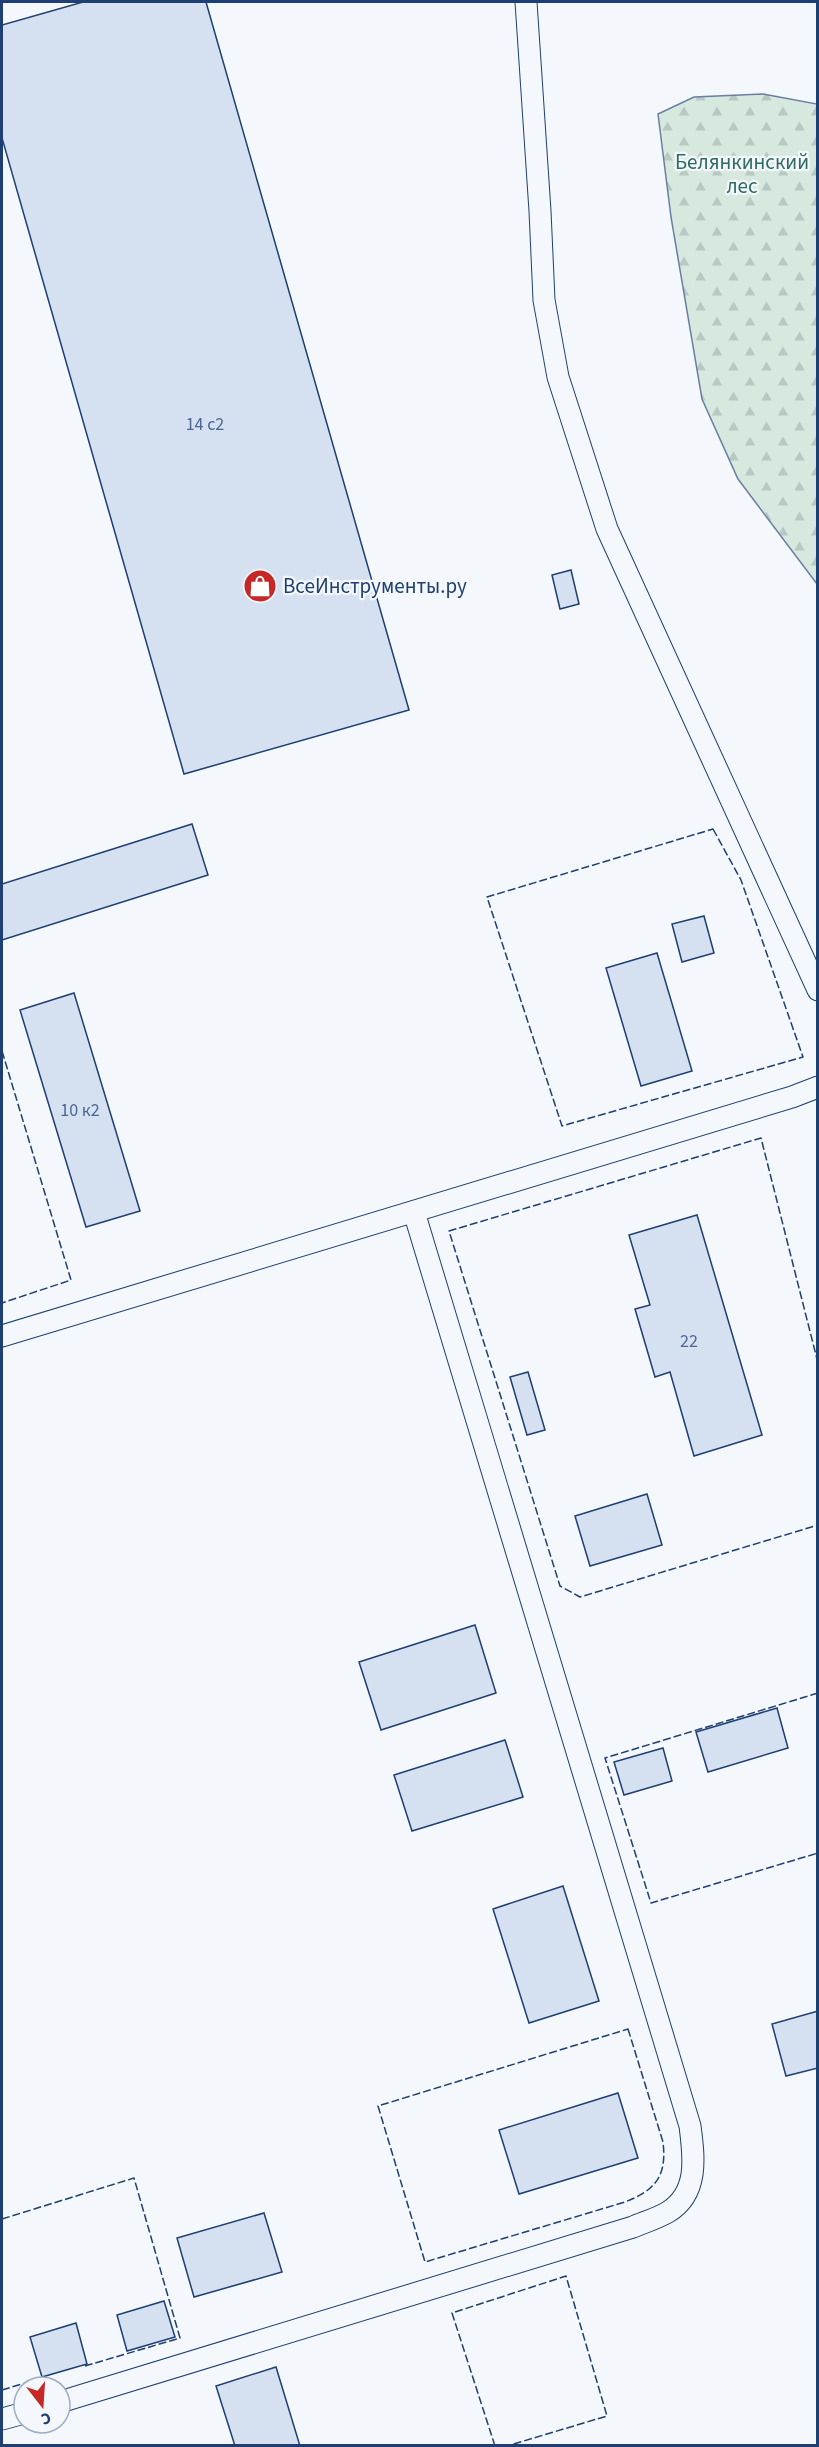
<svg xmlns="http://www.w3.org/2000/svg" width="819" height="2447" viewBox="0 0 819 2447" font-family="'Source Sans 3',sans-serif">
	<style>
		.forest { fill: url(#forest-firs); stroke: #687fa3; stroke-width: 1.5 }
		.building { fill: #d5e0f0; stroke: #1d3f73; stroke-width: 1.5 }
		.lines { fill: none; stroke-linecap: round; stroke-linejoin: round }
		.minor-casing { stroke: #1d3f73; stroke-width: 23 }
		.minor { stroke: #f4f7fb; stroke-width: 21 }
		.fence { stroke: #1d3f73; stroke-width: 1.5; stroke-dasharray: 8 3; stroke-linecap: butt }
		.labels { text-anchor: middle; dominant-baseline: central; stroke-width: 4.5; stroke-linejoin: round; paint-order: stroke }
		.number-label { font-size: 18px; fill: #4b6792 }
		.park-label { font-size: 21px; fill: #2c6c60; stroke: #f4f7fb }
		.poi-label { font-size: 21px; fill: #1d3f73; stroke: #f4f7fb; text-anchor: start }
	</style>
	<defs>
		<pattern id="forest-firs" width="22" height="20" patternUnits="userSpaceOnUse" patternTransform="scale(1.5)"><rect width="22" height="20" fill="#d7e8df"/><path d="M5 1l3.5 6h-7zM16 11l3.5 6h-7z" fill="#b8c8c3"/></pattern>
	</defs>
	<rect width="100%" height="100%" fill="#f4f7fb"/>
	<path class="forest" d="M763,94L817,104V584L738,479L702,399L671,217L658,114L694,97Z"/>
	<g class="building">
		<path d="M83,2H206L409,710L184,774L2,138V25Z"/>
		<path d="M571,570L579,604L560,609L552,575Z"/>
		<path d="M192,824L208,875L2,940V884Z"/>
		<path d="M704,916L714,953L682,962L672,924Z"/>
		<path d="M657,953L692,1071L641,1086L606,968Z"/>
		<path d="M74,993L140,1211L86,1227L20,1010Z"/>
		<path d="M697,1215L762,1435L694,1456L670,1372L655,1377L635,1309L650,1305L629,1235Z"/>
		<path d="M528,1372L545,1430L527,1435L510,1377Z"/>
		<path d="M647,1494L662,1545L590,1566L575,1516Z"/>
		<path d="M475,1625L496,1693L381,1730L359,1662Z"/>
		<path d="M777,1708L788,1748L708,1772L696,1732Z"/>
		<path d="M505,1740L523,1797L412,1831L394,1775Z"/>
		<path d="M663,1748L672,1781L624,1795L614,1762Z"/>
		<path d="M563,1886L599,2001L529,2023L493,1909Z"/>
		<path d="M818,2011V2068L786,2076L772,2024Z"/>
		<path d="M618,2093L638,2158L519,2194L499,2130Z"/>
		<path d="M264,2213L282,2272L194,2297L177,2238Z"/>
		<path d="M164,2301L175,2337L127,2351L117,2315Z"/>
		<path d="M76,2323L87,2364L42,2377L30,2337Z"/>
		<path d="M276,2367L300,2446H235L216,2386Z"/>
	</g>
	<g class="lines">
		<g class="minor-casing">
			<g id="minor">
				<path d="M526,2L540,211L544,300L558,377L607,529L818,990"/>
				<path d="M2,1336L792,1097L818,1087"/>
				<path d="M60,2402L633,2227C645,2222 658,2218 668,2212C699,2193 694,2157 690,2126L414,1212"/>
				<path d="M2,2419L24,2413"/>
			</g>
		</g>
		<use href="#minor" class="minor"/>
		<g class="fence">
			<path d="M713,829L741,880L803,1057L562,1126L487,897Z"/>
			<path d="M2,1051L71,1280L2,1303"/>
			<path d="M818,1363L761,1138L449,1231L560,1586L580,1597L818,1525"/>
			<path d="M818,1693L605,1758L651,1903L818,1853"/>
			<path d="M628,2029L663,2142C667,2176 656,2190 625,2202L425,2262L378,2106Z"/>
			<path d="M2,2219L134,2178L180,2338L85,2366"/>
			<path d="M2,2390L45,2377"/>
			<path d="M495,2446L452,2313L566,2276L607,2416L507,2446"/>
		</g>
	</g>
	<defs>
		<g id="shop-disc" transform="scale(1.725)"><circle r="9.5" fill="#c62828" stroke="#f4f7fb"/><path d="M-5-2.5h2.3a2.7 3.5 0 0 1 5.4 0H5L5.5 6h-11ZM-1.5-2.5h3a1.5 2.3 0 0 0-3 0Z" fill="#fff"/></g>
	</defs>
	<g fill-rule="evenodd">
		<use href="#shop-disc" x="260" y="586"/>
	</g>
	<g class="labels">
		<g class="number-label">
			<text x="205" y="424">14 с2</text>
			<text x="80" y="1110">10 к2</text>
			<text x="689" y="1341">22</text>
		</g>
		<g class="park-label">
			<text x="742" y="162">Белянкинский<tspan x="742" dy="24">лес</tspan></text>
		</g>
		<g class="poi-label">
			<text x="283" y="586">ВсеИнструменты.ру</text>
		</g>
	</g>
	<rect width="819" height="2447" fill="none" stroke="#1d3f73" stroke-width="6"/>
	<g transform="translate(42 2405) rotate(163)"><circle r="28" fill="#f4f7fb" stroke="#9eadc5" stroke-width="1.5"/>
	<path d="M0-4.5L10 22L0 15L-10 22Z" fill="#c62828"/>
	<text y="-9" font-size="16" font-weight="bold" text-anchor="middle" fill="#1d3f73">С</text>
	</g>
</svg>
